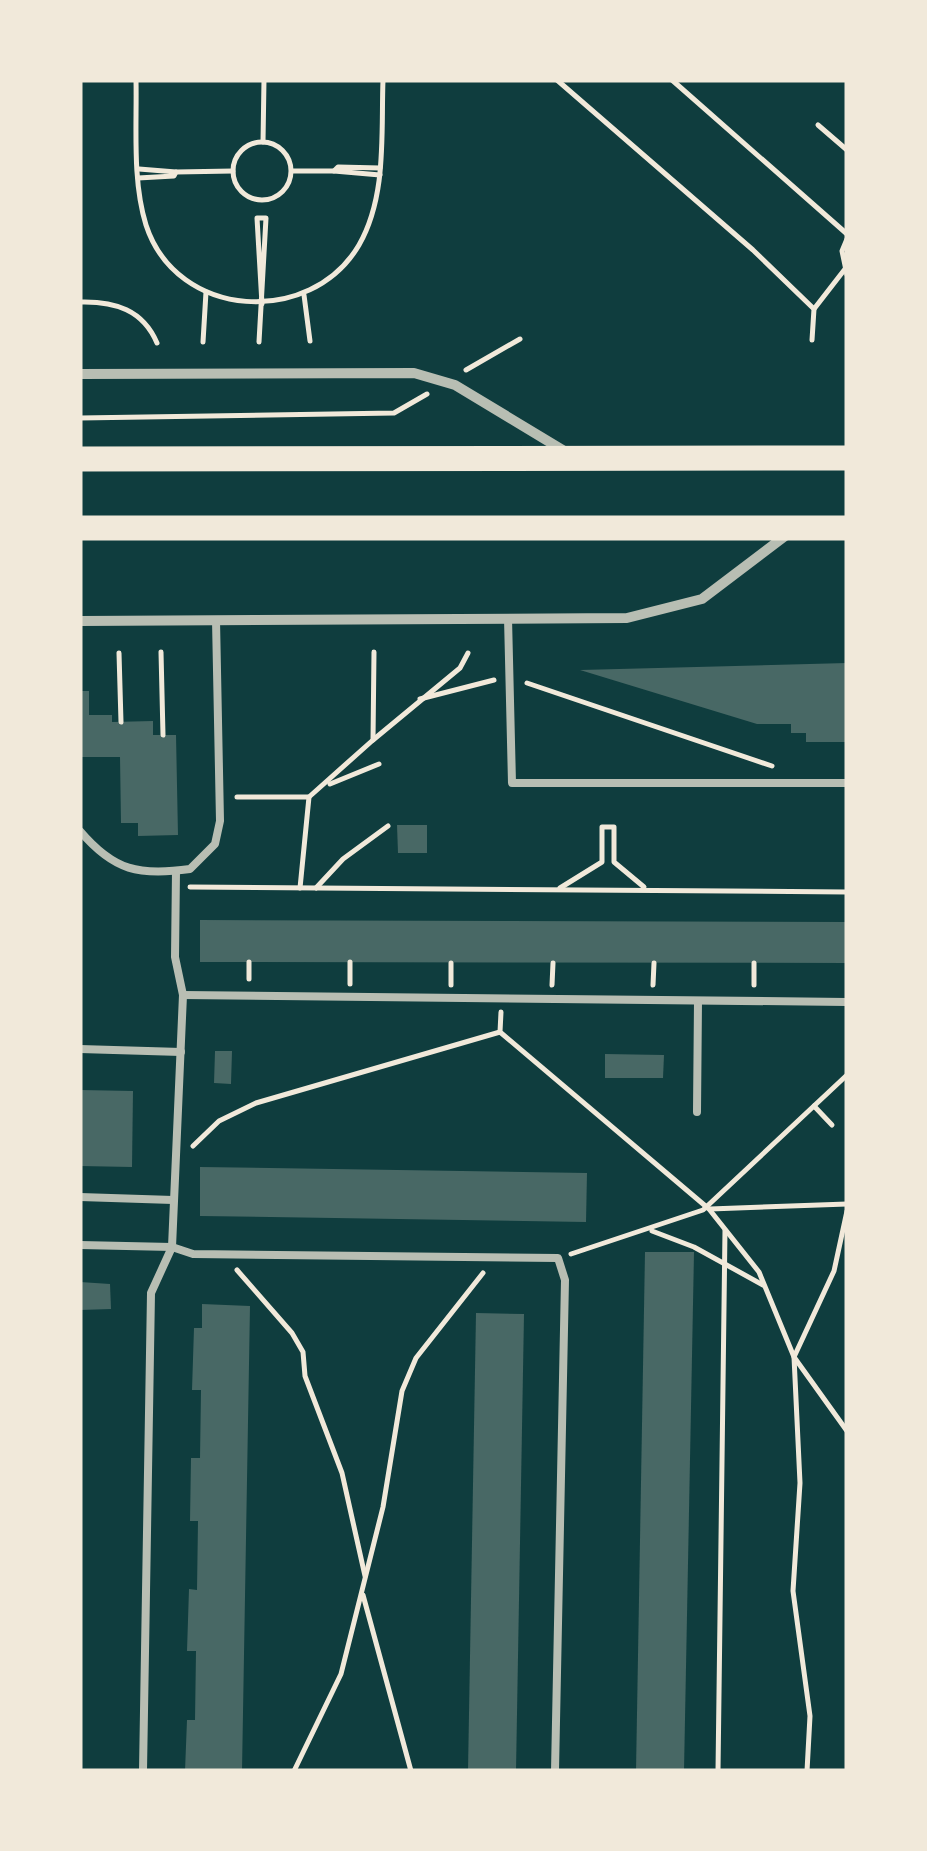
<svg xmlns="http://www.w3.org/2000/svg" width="927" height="1851" viewBox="0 0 927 1851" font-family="Helvetica,sans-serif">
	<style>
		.building { fill: #486865 }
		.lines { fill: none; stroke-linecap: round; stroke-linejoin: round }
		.path { stroke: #f1e9da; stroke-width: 5 }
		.service { stroke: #b8beb3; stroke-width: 8 }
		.minor { stroke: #b8beb3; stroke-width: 10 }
		.primary { stroke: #f1e9da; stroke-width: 25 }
	</style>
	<rect width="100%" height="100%" fill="#0f3d3e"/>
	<g class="building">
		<path d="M847,663V742H806V733H791V724H757L580,670Z"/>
		<path d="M80,691H89V715H112V722L153,721V735H176L178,835L138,836V823H121L120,757H80Z"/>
		<path d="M397,825H427V853H398Z"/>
		<path d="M200,920L847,922V963L200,962Z"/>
		<path d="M215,1051H232L231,1084L214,1083Z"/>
		<path d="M605,1054L664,1055L663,1078H605Z"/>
		<path d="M80,1090L133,1091L132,1167L80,1166Z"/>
		<path d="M200,1167L587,1173L586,1222L200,1216Z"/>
		<path d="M645,1252H694L684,1771H636Z"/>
		<path d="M80,1282L110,1284L111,1309L80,1310Z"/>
		<path d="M202,1304L250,1306L242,1771H185L187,1720H195L196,1651H187L189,1589L197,1590L198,1521H190L191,1458H200L201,1390H192L194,1328H202Z"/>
		<path d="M476,1313L524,1314L516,1771H468Z"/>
	</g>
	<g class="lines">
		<g class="path">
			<path d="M136,80C137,126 132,180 146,225C177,320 311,327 359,245C387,196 381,134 383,80"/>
			<path d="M557,80L753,250L814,309L812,340"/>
			<path d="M672,80L847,234"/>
			<path d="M818,125L847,150"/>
			<circle cx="262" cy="171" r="29"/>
			<path d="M263,142L264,80"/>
			<path d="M292,171H334"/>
			<path d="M176,172L233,171"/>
			<path d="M380,175L334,171L338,167L380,168"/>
			<path d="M138,178L174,176L176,172L139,169"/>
			<path d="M847,239L842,251L847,275"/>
			<path d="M304,295L310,341"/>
			<path d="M80,302C115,301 143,310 157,343"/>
			<path d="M814,309L845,269"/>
			<path d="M203,342L206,292"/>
			<path d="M259,342L266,218H257L262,304"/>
			<path d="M466,370L520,339"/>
			<path d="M80,418L394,413L427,394"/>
			<path d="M161,652L163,735"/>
			<path d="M119,653L121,722"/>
			<path d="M527,683L772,766"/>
			<path d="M420,699L494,680"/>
			<path d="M373,740L460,668L468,653"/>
			<path d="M330,784L379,764"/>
			<path d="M237,797H309L373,740L374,652"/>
			<path d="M190,887L847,892"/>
			<path d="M300,888L309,797"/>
			<path d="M316,888L343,859L388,826"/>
			<path d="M560,888L602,862V827H614V862L644,887"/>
			<path d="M350,962V984"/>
			<path d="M249,979V962"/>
			<path d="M451,985V963"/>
			<path d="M552,985L553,963"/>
			<path d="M653,985L654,963"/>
			<path d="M754,985V963"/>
			<path d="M501,1012L500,1032L709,1209L759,1272L794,1357L847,1431"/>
			<path d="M814,1106L832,1125"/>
			<path d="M193,1146L219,1121L256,1103L500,1032"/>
			<path d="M710,1209L847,1204"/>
			<path d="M652,1231L694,1247L763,1285"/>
			<path d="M571,1254L703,1210L847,1075"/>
			<path d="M237,1270L292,1333L303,1352L305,1376L342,1473L365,1576"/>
			<path d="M363,1595L411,1771"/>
			<path d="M294,1771L341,1674L383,1507L402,1391L416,1358L483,1273"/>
			<path d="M718,1771L725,1230"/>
			<path d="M807,1771L810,1716L793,1591L800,1483L794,1357L834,1271L847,1211"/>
		</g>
		<g class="service">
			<path d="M508,618L512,783H847"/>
			<path d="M80,831C114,871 139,876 190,869L215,844L220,821L216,620"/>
			<path d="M183,995L847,1002"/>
			<path d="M80,1049L181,1052"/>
			<path d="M697,1112L698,1001"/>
			<path d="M80,1197L173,1200"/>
			<path d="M80,1245L172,1247L193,1254L558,1258L565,1280L555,1771"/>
			<path d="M143,1771L151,1293L172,1247L183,995L175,957L176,871"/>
		</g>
		<g class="minor">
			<path d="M80,374L414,373L455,385L566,452"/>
			<path d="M80,621L627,618L702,599L789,533"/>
		</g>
		<g class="primary">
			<path d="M80,459L847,458"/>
			<path d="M80,528H847"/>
		</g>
	</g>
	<rect width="927" height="1851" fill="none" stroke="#f1e9da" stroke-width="165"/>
</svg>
